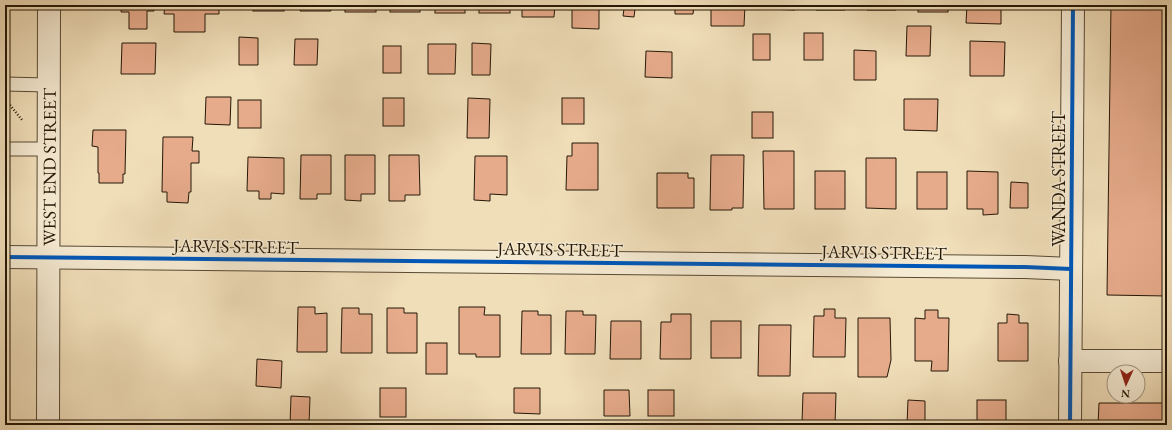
<svg xmlns="http://www.w3.org/2000/svg" width="1172" height="430" viewBox="0 0 1172 430" font-family="'EB Garamond',serif">
	<style>
		.building { fill: #e6ab8b; stroke: #251807 }
		.lines { fill: none; stroke-linecap: round; stroke-linejoin: round }
		.service-casing { stroke: #584a34; stroke-width: 15 }
		.minor-casing { stroke: #584a34; stroke-width: 24 }
		.path { stroke: #251807; stroke-width: 2.5; stroke-dasharray: 1 2; stroke-linecap: butt }
		.service { stroke: #f5ead2; stroke-width: 13 }
		.minor { stroke: #f5ead2; stroke-width: 22 }
		.cycleway-casing { stroke: #f5ead2; stroke-width: 6 }
		.cycleway { stroke: #0057b8; stroke-width: 4 }
		.labels { text-anchor: middle; dominant-baseline: central; stroke-width: 3; stroke-linejoin: round; paint-order: stroke }
		.street-label { font-size: 18px; fill: #251807; stroke: #f5ead2 }
	</style>
	<rect width="100%" height="100%" fill="#f0deb9"/>
	<filter id="stains"><feTurbulence type="fractalNoise" baseFrequency=".005" numOctaves="4"/><feColorMatrix values="0 0 0 0 .2 0 0 0 0 .09 0 0 0 0 .02 0 0 0 .5 -.17"/></filter>
	<radialGradient id="worn" r=".72"><stop offset=".6" stop-color="#630" stop-opacity="0"/><stop offset="1" stop-color="#630" stop-opacity=".3"/></radialGradient>
	<g class="building">
		<path d="M122,5H154V11H147V29H129V12H121Z"/>
		<path d="M165,5H219V14H205V32H174V14H164Z"/>
		<rect x="253" y="5" width="31" height="6"/>
		<path d="M301,5H331V11H300Z"/>
		<rect x="345" y="5" width="31" height="7"/>
		<rect x="390" y="5" width="30" height="7"/>
		<rect x="435" y="5" width="30" height="8"/>
		<rect x="479" y="5" width="31" height="8"/>
		<path d="M522,5H555L554,17H522Z"/>
		<path d="M572,5H599V29L572,28Z"/>
		<path d="M613,5H645V9H635L634,17L623,16L624,9L613,8Z"/>
		<path d="M658,5H694L693,14H675V9L658,8Z"/>
		<path d="M711,5H745L744,26H711Z"/>
		<path d="M765,5H795V10L765,9Z"/>
		<path d="M816,5H846L845,10H816Z"/>
		<path d="M867,5H897L896,10H867Z"/>
		<rect x="918" y="5" width="30" height="7"/>
		<path d="M967,5H1001V24L966,23Z"/>
		<path d="M1111,5H1167V296L1107,295Z"/>
		<path d="M907,26H931L930,56H906Z"/>
		<rect x="804" y="33" width="19" height="27"/>
		<rect x="753" y="34" width="17" height="26"/>
		<path d="M239,37L258,38V65H239Z"/>
		<path d="M295,39H318L317,65H294Z"/>
		<path d="M970,41L1005,42L1004,76H970Z"/>
		<path d="M122,43H156L155,74H121Z"/>
		<path d="M472,43L491,44L490,75H472Z"/>
		<path d="M428,44H456L455,74H428Z"/>
		<rect x="383" y="46" width="18" height="27"/>
		<path d="M854,50L876,51V80H854Z"/>
		<path d="M646,51L672,52V78L645,77Z"/>
		<path d="M206,97H231L230,125L205,124Z"/>
		<rect x="383" y="98" width="21" height="28"/>
		<path d="M468,98L490,99L489,138H467Z"/>
		<rect x="562" y="98" width="22" height="26"/>
		<path d="M904,99H938L937,131L904,130Z"/>
		<rect x="238" y="100" width="23" height="28"/>
		<rect x="752" y="112" width="21" height="26"/>
		<path d="M93,130H126L125,174H123V183H99V173H98V147L92,146Z"/>
		<path d="M163,137H193L192,151H199V163H191V192H189L188,203L167,202V192H162Z"/>
		<path d="M572,143H598V190H566L567,156H572Z"/>
		<path d="M763,151H794V209H764Z"/>
		<path d="M301,155H331V194H317V199H300Z"/>
		<path d="M345,155H375V194H361V201L345,200Z"/>
		<path d="M389,155H419L420,195H405V201H389Z"/>
		<path d="M711,155H744L743,208H732V210H710Z"/>
		<path d="M475,156H507V195L490,194V201L474,200Z"/>
		<path d="M248,157L284,158V194L271,193V199H259V191H247Z"/>
		<path d="M866,158H896V209L866,208Z"/>
		<rect x="815" y="171" width="30" height="38"/>
		<path d="M967,171L998,172V214L983,215V209H967Z"/>
		<rect x="917" y="172" width="30" height="37"/>
		<path d="M657,173H688V178H694V208H657Z"/>
		<path d="M1011,182L1028,183V208H1010Z"/>
		<path d="M298,307H315V314L327,313V352H297Z"/>
		<path d="M459,307H485L484,315H500V357H476V354H459Z"/>
		<path d="M342,308H359V314H372V353H341Z"/>
		<path d="M387,308H404V313H417V353H387Z"/>
		<path d="M824,309H835V318H846L845,357H813L814,316H824Z"/>
		<path d="M925,310H938V318H949L948,371H931L932,361H915V318L925,319Z"/>
		<path d="M522,311H538V315H551V354H521Z"/>
		<path d="M566,311H583V315H596L595,354H565Z"/>
		<path d="M671,314H691V359H660L661,322H671Z"/>
		<path d="M1007,314L1019,315V323H1028V361H998V323H1007Z"/>
		<path d="M5,315H6L5,383Z"/>
		<path d="M858,318H890L891,360L887,377H858Z"/>
		<path d="M611,321H641V359H610Z"/>
		<rect x="711" y="321" width="30" height="37"/>
		<path d="M759,325H791L790,376H758Z"/>
		<rect x="426" y="343" width="21" height="31"/>
		<path d="M257,359L282,361L281,388L256,386Z"/>
		<rect x="380" y="388" width="26" height="29"/>
		<path d="M514,388H540V414L514,413Z"/>
		<path d="M604,390H629L630,416H604Z"/>
		<rect x="648" y="390" width="26" height="26"/>
		<path d="M803,393H836L835,424L802,423Z"/>
		<path d="M291,396L310,397L309,425H290Z"/>
		<path d="M908,400L925,401V425H907Z"/>
		<rect x="977" y="400" width="29" height="25"/>
		<path d="M1099,403H1167V425H1098Z"/>
	</g>
	<g class="lines">
		<g class="service-casing">
			<g id="service">
				<path d="M5,84L48,85"/>
				<path d="M5,150L6,149H48"/>
			</g>
		</g>
		<g class="minor-casing">
			<g id="minor">
				<path d="M5,257L1025,267L1071,269"/>
				<path d="M1070,361H1167"/>
				<path id="s1" d="M48,425L49,5"/>
				<path d="M1070,425L1073,5"/>
			</g>
		</g>
		<path class="path" d="M10,105L22,120"/>
		<use href="#service" class="service"/>
		<use href="#minor" class="minor"/>
		<g class="cycleway-casing">
			<g id="cycleway">
				<path d="M5,257L1025,267L1071,269"/>
				<path d="M1070,425L1073,5"/>
			</g>
		</g>
		<use href="#cycleway" class="cycleway"/>
	</g>
	<g class="labels">
		<g class="street-label">
			<text stroke="none"><textPath href="#s1" startOffset="258">WEST END STREET</textPath></text>
			<text transform="translate(1058 179) rotate(-90)">WANDA STREET</text>
			<text transform="translate(236 246) rotate(1)">JARVIS STREET</text>
			<text transform="translate(560 249) rotate(1)">JARVIS STREET</text>
			<text transform="translate(884 252) rotate(1)">JARVIS STREET</text>
		</g>
	</g>
	<rect width="1172" height="430" fill="none" stroke="#f0deb9" stroke-width="20"/>
	<rect x="6" y="6" width="1160" height="418" fill="none" stroke="#251807" stroke-width="2"/>
	<rect x="10" y="10" width="1152" height="410" fill="none" stroke="#251807"/>
	<g transform="translate(1126 384) rotate(183)"><circle r="19" fill="#f5ead2" stroke="#a29681"/>
	<path d="M0-3L7 15L0 10L-7 15Z" fill="#8f2418"/>
	<text y="-6" font-size="11" font-weight="bold" text-anchor="middle" fill="#251807">N</text>
	</g>
	<rect width="100%" height="100%" filter="url(#stains)"/>
	<rect width="100%" height="100%" fill="url(#worn)"/>
</svg>
